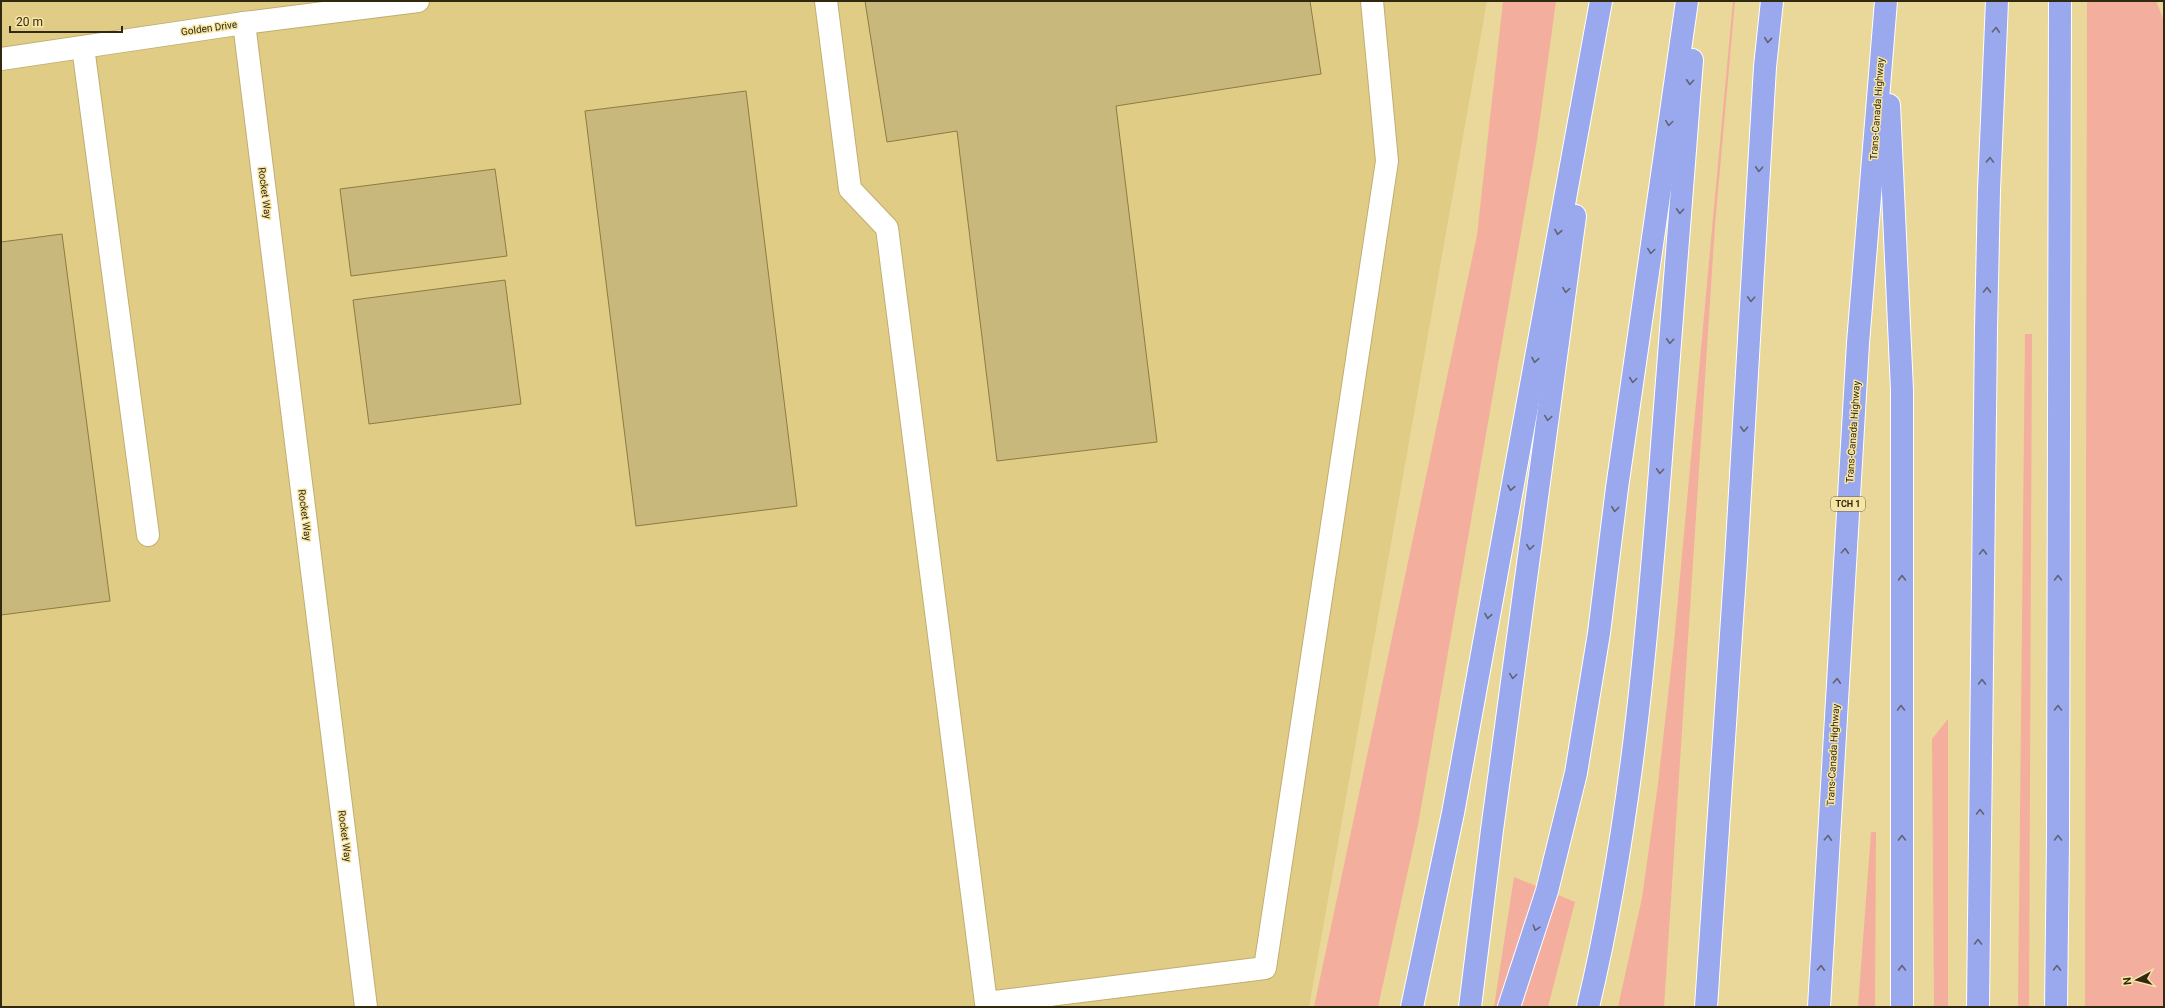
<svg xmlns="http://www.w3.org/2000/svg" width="2165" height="1008" viewBox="0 0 2165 1008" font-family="Roboto,sans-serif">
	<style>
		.built { fill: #e0cc85 }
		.green { fill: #f4ae9e }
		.building { fill: #c9b87b; stroke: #8d7c40 }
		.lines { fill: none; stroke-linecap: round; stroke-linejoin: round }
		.minor-casing { stroke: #c0ae71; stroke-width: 24 }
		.highway-casing { stroke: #fff; stroke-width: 24 }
		.minor { stroke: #fff; stroke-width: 22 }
		.highway { stroke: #9aa9ee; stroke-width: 22 }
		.oneway { stroke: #606374 }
		.labels { text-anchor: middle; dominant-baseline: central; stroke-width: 3; stroke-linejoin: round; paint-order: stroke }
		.shield { fill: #f7e5a6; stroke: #6c613d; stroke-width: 1 }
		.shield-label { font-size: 9px; font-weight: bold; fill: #302910 }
		.street-label { font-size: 10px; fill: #302910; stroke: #f7e5a6 }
	</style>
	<rect width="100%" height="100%" fill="#e9d899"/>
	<path class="built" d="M1,1H1487L1309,1007H1Z"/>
	<g class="green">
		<path d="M1503,1H1556L1537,141L1418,825L1378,1007H1314L1477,235Z"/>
		<path d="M1733,1H1735L1715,225L1664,1007H1618L1642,898L1658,784L1674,642Z"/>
		<path d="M2087,1H2156L2164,21V1007H2085Z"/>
		<path d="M2025,334H2032L2029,1007H2018Z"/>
		<path d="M1948,719V1007H1934L1932,739Z"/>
		<path d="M1871,832H1876L1875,1007H1858Z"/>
		<path d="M1514,877L1575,902L1548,1007H1494Z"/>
	</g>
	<g class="building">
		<path d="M865,1H1310L1321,74L1116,106L1157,442L997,461L957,131L887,142Z"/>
		<path d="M746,91L797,506L636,526L585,111Z"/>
		<path d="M495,169L507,256L351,276L340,189Z"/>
		<path d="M62,234L110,601L1,615V242Z"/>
		<path d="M505,280L521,404L369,424L353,300Z"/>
	</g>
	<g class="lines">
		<g class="minor-casing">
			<g id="minor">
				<path d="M826,1L850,189L887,228L986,1003L1265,968L1387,161L1372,1"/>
				<path d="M244,23L366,1007"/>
				<path d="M83,47L148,535"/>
				<path d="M1,59L244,23L418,1"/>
			</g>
		</g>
		<g class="highway-casing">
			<g id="highway">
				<path d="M1889,105L1902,390V1007"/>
				<path d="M1412,1007L1453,813L1601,1"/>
				<path d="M1470,1007L1492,830L1575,216"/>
				<path d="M1509,1007L1547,891L1576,773L1599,633L1617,488L1687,1"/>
				<path d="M1588,1007C1630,831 1646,651 1660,471C1671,334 1681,197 1692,60"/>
				<path d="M1706,1007L1736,560L1765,67L1772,1"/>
				<path d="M1819,1007L1858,343L1886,1"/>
				<path d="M1978,1007L1986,329L1989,190L1997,1"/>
				<path d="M2056,1007L2058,842L2060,1"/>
			</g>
		</g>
		<use href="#minor" class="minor"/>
		<use href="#highway" class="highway"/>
	</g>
	<defs><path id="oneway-chevron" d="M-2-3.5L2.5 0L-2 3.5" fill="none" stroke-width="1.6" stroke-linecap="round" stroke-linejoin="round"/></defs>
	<g class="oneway">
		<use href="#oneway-chevron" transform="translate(1996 30) rotate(-87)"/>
		<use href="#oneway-chevron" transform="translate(1768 40) rotate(96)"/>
		<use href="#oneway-chevron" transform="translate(1690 82) rotate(94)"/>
		<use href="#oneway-chevron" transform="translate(1669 123) rotate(98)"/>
		<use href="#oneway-chevron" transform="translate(1990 160) rotate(-88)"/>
		<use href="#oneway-chevron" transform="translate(1759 169) rotate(93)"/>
		<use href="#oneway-chevron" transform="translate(1680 211) rotate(94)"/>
		<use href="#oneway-chevron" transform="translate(1558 232) rotate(100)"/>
		<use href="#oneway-chevron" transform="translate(1651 251) rotate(98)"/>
		<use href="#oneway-chevron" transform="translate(1566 290) rotate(98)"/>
		<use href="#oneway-chevron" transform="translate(1987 290) rotate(-89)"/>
		<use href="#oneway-chevron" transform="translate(1751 299) rotate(93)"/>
		<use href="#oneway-chevron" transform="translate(1670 341) rotate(94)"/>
		<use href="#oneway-chevron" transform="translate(1535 360) rotate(100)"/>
		<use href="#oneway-chevron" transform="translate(1633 380) rotate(98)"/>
		<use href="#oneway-chevron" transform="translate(1548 418) rotate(98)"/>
		<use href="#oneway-chevron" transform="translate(1744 429) rotate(93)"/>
		<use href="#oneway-chevron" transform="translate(1660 471) rotate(94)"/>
		<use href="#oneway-chevron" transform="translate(1511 488) rotate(100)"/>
		<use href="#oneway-chevron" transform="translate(1615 509) rotate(97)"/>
		<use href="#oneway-chevron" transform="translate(1530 547) rotate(98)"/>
		<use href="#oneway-chevron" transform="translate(1845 551) rotate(-86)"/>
		<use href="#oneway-chevron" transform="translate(1983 552) rotate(-89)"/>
		<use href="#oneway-chevron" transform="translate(1902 578) rotate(-90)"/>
		<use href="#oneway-chevron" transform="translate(2058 578) rotate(-90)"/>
		<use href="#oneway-chevron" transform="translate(1488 616) rotate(100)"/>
		<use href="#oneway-chevron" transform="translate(1513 676) rotate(98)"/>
		<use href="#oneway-chevron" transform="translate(1837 681) rotate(-87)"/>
		<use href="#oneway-chevron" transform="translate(1982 682) rotate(-89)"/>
		<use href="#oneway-chevron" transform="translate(1901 708) rotate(-90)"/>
		<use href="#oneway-chevron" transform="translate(2058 708) rotate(-90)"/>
		<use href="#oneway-chevron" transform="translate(1980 812) rotate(-89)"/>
		<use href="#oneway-chevron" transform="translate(1828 838) rotate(-87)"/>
		<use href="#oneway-chevron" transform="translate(1902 838) rotate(-91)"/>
		<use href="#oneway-chevron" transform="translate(2058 838) rotate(-90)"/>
		<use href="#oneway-chevron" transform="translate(1536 928) rotate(107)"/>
		<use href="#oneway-chevron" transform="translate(1978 942) rotate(-89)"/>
		<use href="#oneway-chevron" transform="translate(1821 968) rotate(-87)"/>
		<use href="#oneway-chevron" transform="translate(1902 968) rotate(-90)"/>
		<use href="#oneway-chevron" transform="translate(2057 968) rotate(-89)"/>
	</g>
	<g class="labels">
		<rect class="shield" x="1831" y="497" width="34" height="14" rx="3"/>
		<g class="shield-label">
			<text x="1848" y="504">TCH 1</text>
		</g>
		<g class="street-label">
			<text transform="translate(209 28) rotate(-8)">Golden Drive</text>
			<text transform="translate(1877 109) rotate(-86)">Trans-Canada Highway</text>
			<text transform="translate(265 193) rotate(83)">Rocket Way</text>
			<text transform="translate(1853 432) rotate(-86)">Trans-Canada Highway</text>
			<text transform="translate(305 515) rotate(83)">Rocket Way</text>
			<text transform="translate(1833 755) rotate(-87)">Trans-Canada Highway</text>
			<text transform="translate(345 836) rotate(83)">Rocket Way</text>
		</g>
	</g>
	<rect width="2165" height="1008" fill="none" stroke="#302910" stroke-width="4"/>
	<g transform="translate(2137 980) rotate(263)" stroke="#f7e5a6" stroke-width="3" paint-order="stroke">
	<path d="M0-3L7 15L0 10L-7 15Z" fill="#302910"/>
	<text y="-6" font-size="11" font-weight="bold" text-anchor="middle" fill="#302910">N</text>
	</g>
	<path d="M10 26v6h112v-6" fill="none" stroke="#302910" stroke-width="2"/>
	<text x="16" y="26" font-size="12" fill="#302910" stroke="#f7e5a6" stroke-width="3" paint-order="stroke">20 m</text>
</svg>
